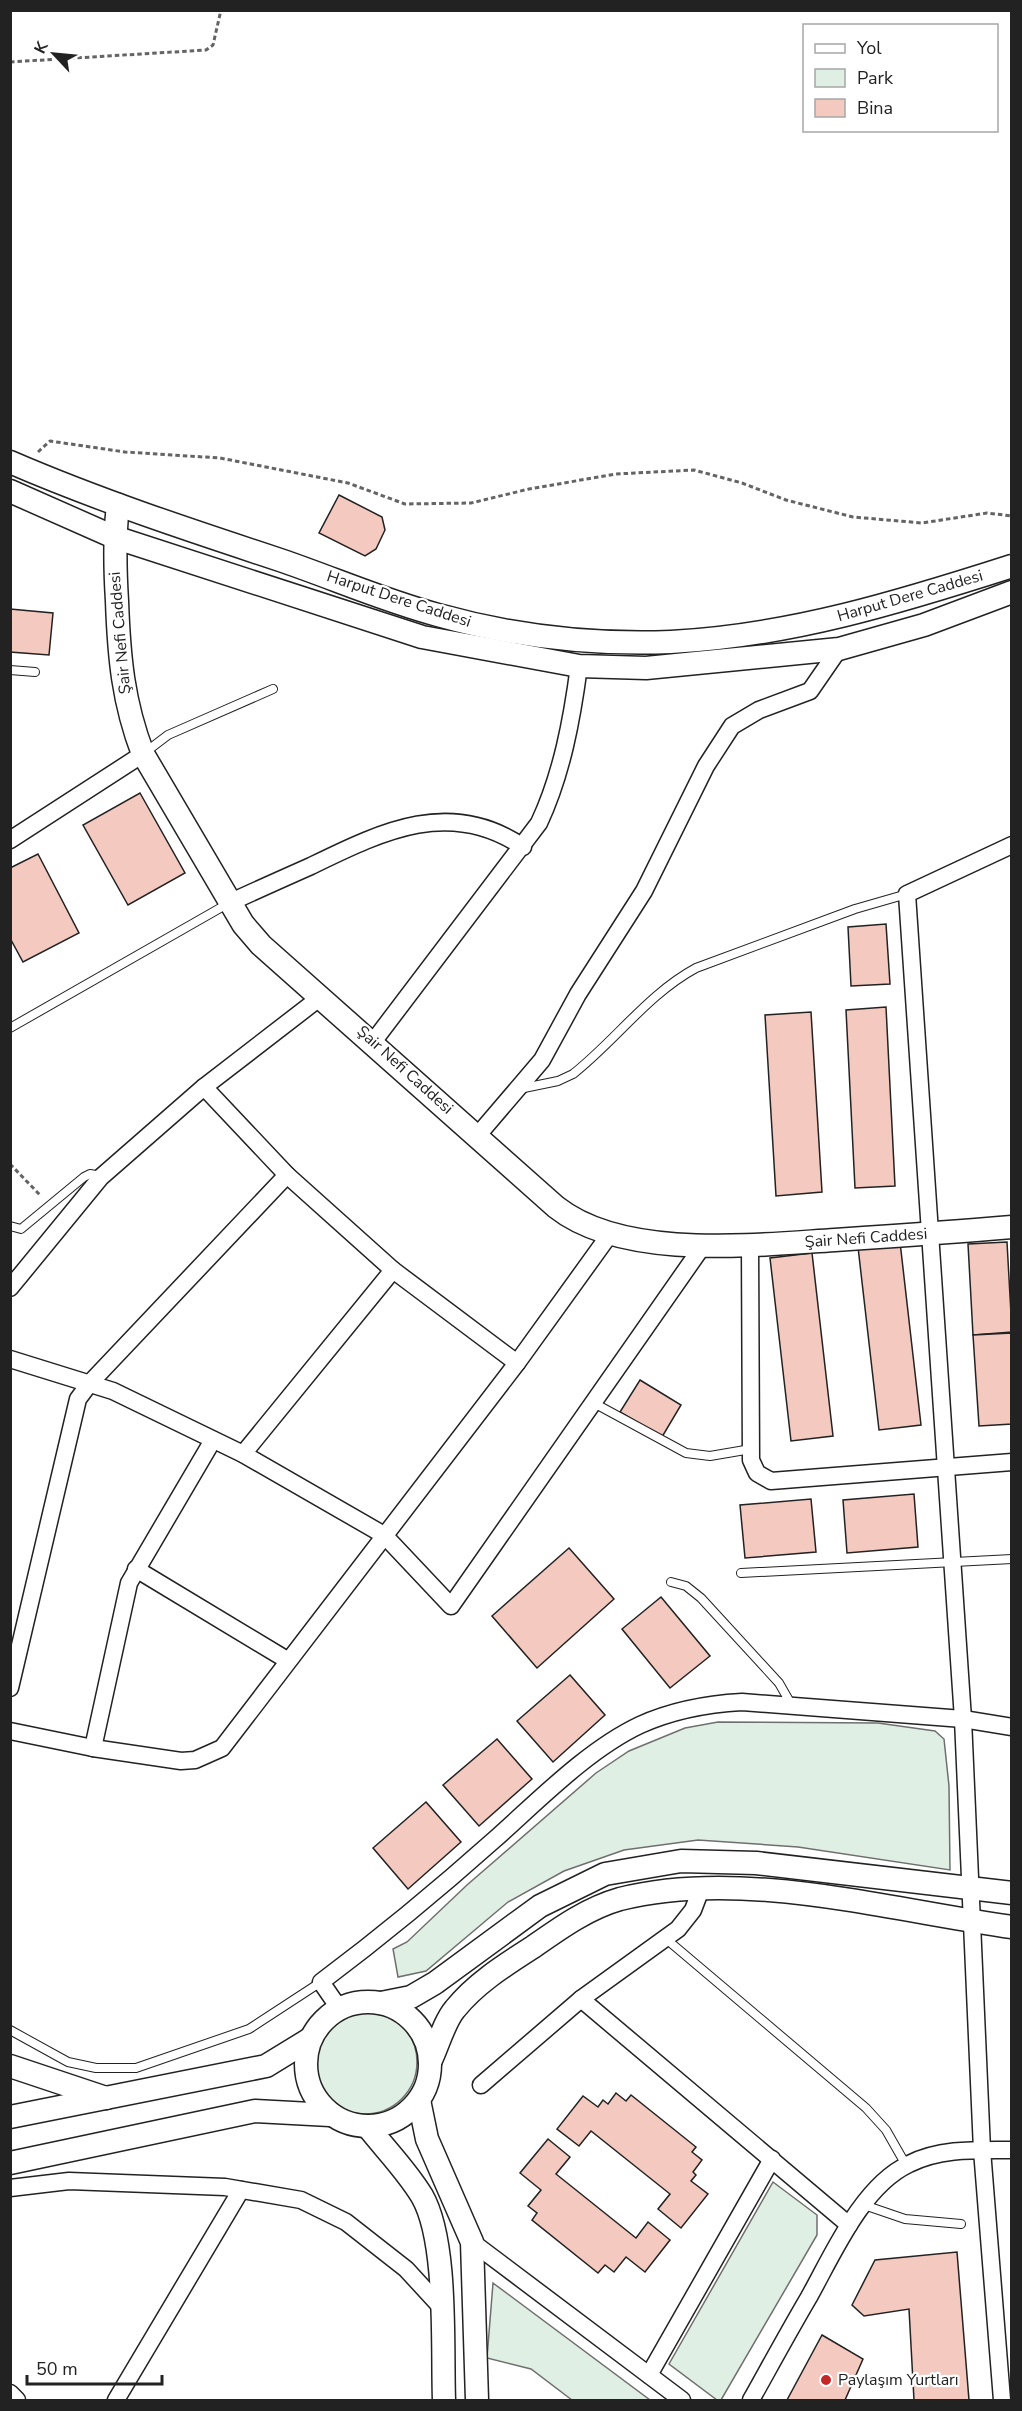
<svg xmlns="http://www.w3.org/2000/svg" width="1022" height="2411" viewBox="0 0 1022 2411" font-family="'Nunito Sans',sans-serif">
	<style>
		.green { fill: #e0efe3; stroke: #6f6f6f; stroke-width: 1.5 }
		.building { fill: #f3c9c0; stroke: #222; stroke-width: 1.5 }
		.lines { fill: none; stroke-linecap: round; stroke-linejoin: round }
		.lane-casing { stroke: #222; stroke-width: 10 }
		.street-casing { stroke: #222; stroke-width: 19 }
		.secondary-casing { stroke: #222; stroke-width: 25 }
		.path { stroke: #646464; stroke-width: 3; stroke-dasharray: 4.5 3; stroke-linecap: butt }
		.lane { stroke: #fff; stroke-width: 8 }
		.street { stroke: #fff; stroke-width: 16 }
		.secondary { stroke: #fff; stroke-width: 22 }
		.poi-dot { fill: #c62828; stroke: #fff; stroke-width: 2 }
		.labels { text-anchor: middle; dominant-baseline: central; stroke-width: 4.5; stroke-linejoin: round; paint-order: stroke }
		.street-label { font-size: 16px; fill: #222; stroke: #fff }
		.poi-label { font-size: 16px; fill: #222; stroke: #fff; text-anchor: start }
	</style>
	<rect width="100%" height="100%" fill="#fff"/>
	<g class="green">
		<path d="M718,1722L878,1723L935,1731L944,1739L949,1786L950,1870L798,1847L698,1840L624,1850L564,1871L508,1902L426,1971L398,1977L393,1949L407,1942L467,1885L596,1773L629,1751L685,1728Z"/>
		<circle cx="365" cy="2062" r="52"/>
		<path d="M773,2182L817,2215V2235L721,2400H717L669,2364Z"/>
		<path d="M493,2283L650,2400H572L531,2369L487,2358Z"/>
	</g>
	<g class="building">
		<path d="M339,495L382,517L385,530L376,549L365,556L319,533Z"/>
		<path d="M10,609L53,613L49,655L10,652Z"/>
		<path d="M140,793L185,873L128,905L83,825Z"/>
		<path d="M38,854L79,933L23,962L10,938V868Z"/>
		<path d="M886,924L890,984L851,986L848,927Z"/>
		<path d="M886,1007L895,1186L855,1188L846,1010Z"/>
		<path d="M811,1012L822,1192L776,1196L765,1015Z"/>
		<path d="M900,1242L921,1425L879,1430L858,1247Z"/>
		<path d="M1007,1242L1012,1332L973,1335L968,1244Z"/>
		<path d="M812,1253L833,1436L791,1441L770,1258Z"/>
		<path d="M1012,1333V1424L979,1426L973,1335Z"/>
		<path d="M640,1380L681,1405L662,1437L620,1412Z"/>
		<path d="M914,1494L918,1547L847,1553L843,1500Z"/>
		<path d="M811,1499L816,1552L745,1558L740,1505Z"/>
		<path d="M569,1548L614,1599L537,1668L492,1616Z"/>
		<path d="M661,1597L710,1656L670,1688L622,1629Z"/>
		<path d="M570,1675L605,1715L553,1762L517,1721Z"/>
		<path d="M497,1739L532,1779L479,1826L443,1785Z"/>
		<path d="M426,1802L461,1842L408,1889L373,1848Z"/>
		<path d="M616,2093L626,2101L631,2095L696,2147L692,2152L702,2160L693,2172L696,2175L691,2181L708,2194L681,2228L658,2209L670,2194L591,2131L579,2146L557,2129L583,2096L598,2107L603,2100L608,2104Z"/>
		<path d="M548,2139L570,2157L556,2174L636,2238L648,2222L670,2240L645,2272L626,2257L614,2272L605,2265L598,2273L532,2220L537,2213L528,2206L541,2190L520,2173Z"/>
		<path d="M957,2252L969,2400H914L909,2309L864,2316L852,2305L875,2260Z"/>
		<path d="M822,2335L863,2359L845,2400H787Z"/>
	</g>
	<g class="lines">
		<g class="lane-casing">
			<g id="lane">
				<path d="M10,670L35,672"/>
				<path d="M143,754L168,735L273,689"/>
				<path d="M10,1028L229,903"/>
				<path d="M519,1089L558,1081L573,1074C616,1040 648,994 696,968L855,909L907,894"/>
				<path d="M10,1226L21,1229L84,1177L90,1174L101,1176"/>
				<path d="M592,1402L686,1453L710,1456L751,1449"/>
				<path d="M741,1573L1012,1559"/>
				<path d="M671,1582L686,1586L701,1598L779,1683L791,1704"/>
				<path d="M665,1938L866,2108L886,2130L906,2165"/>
				<path d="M10,2030L68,2062L96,2068H136L249,2029L321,1982"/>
				<path d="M864,2205L905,2219L961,2224"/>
			</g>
		</g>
		<g class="street-casing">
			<g id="street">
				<path d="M10,840L143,754"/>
				<path d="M231,902C257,890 284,878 311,866C381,832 450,797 523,847"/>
				<path d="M373,1042L539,823C562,774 572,719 579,666"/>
				<path d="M204,1087L287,1175L393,1270L243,1454"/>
				<path d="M478,1135L542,1060L578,994L644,891L706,766L732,726L759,710L810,691L839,649"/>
				<path d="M750,1245L751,1460L757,1473L771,1481L1012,1462"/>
				<path d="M393,1270L517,1363"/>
				<path d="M10,1288L101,1177L204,1087L322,996"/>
				<path d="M10,1359L113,1391L243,1454L384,1535L451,1606L702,1247"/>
				<path d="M136,1569L287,1660"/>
				<path d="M10,1688L78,1399L90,1383L287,1175"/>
				<path d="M10,1731L93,1748L181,1761L195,1760L222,1748L517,1363L610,1234"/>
				<path d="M93,1748L129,1583L213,1440"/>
				<path d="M581,1999L849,2225"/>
				<path d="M339,2008L321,1982C381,1937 438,1890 494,1840C537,1802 587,1750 640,1725C673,1710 706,1704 742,1702L963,1719L1012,1727"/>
				<path d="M481,2085L581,1999L678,1929L693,1910L701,1889"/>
				<path d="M10,2188L69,2181L225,2187L301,2200L346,2222L406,2269L441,2307"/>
				<path d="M472,2242L682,2400"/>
				<path d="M649,2375L772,2159"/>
				<path d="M10,2393L17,2400"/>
				<path d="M116,2400L241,2190"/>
				<path d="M751,2400C770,2366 789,2331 809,2297C833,2254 862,2186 909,2164C940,2148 977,2150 1012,2150"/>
				<path d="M1002,2400L982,2150L963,1719L907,894L1012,845"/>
			</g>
		</g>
		<g class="secondary-casing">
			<g id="secondary">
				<path d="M10,462C98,500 189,530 280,560C333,578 385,601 438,615C513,636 593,645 671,642C789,636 900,602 1012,566"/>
				<path d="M10,491L114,537L422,637L579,666L646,668L839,649L924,625L1012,592"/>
				<path d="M118,505C114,538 115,569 117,601C119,657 123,702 143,754L243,924L261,945L556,1207C623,1260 754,1245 835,1240C894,1236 953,1232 1012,1227"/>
				<circle cx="368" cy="2064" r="62"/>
				<path d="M381,2003L411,1997L435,1983L540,1906L605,1874L681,1861L756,1863L1012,1893"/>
				<path d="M430,2062C438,2046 444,2022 455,2009C476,1983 505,1965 533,1947C560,1928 588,1908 620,1899C742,1868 889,1910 1012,1927"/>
				<path d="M10,2066L106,2098"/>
				<path d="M419,2100L427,2139L472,2242L477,2400"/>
				<path d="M10,2117L266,2066L310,2039"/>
				<path d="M368,2127C386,2150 407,2171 422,2196C448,2241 442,2347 444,2400"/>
				<path d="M10,2163L255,2111L330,2115"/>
			</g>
		</g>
		<g class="path">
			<path d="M10,62L206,50L213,45L221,10"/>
			<path d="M38,452L50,441L125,452L220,458L348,483L405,504L471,503L529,489L616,474L694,470L742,483L786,500L853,517L922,523L987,513L1012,516"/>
			<path d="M10,1164L40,1195"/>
		</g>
		<use href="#lane" class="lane"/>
		<use href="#street" class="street"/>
		<use href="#secondary" class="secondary"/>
	</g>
	<circle class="poi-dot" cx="826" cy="2380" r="6"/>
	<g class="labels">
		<g class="street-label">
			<text transform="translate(910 596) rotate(-16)">Harput Dere Caddesi</text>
			<text transform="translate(399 599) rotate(18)">Harput Dere Caddesi</text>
			<text transform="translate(120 633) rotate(-95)">Şair Nefi Caddesi</text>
			<text transform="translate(405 1070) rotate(42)">Şair Nefi Caddesi</text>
			<text transform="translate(866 1238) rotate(-4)">Şair Nefi Caddesi</text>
		</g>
		<g class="poi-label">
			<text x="838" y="2380">Paylaşım Yurtları</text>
		</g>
	</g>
	<rect width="1022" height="2411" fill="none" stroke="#222222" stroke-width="24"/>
	<rect x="803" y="24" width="195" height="108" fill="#ffffff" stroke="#a7a7a7" stroke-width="1.5"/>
	<rect x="815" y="44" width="30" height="9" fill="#ffffff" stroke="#a7a7a7" stroke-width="1.5"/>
	<text x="857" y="54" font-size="18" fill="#222222">Yol</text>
	<rect x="815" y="69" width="30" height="18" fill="#e0efe3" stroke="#a7a7a7" stroke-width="1.5"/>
	<text x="857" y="84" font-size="18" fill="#222222">Park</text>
	<rect x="815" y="99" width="30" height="18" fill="#f3c9c0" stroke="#a7a7a7" stroke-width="1.5"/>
	<text x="857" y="114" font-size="18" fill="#222222">Bina</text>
	<g transform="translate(54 54) rotate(296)" stroke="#ffffff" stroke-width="4.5" paint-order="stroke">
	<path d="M0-4.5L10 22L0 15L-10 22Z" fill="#222222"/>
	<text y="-9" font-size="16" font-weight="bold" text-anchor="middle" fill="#222222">K</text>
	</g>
	<path d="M27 2375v9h135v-9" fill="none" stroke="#222222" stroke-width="3"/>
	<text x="36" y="2375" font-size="18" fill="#222222" stroke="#ffffff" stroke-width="4.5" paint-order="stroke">50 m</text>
</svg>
